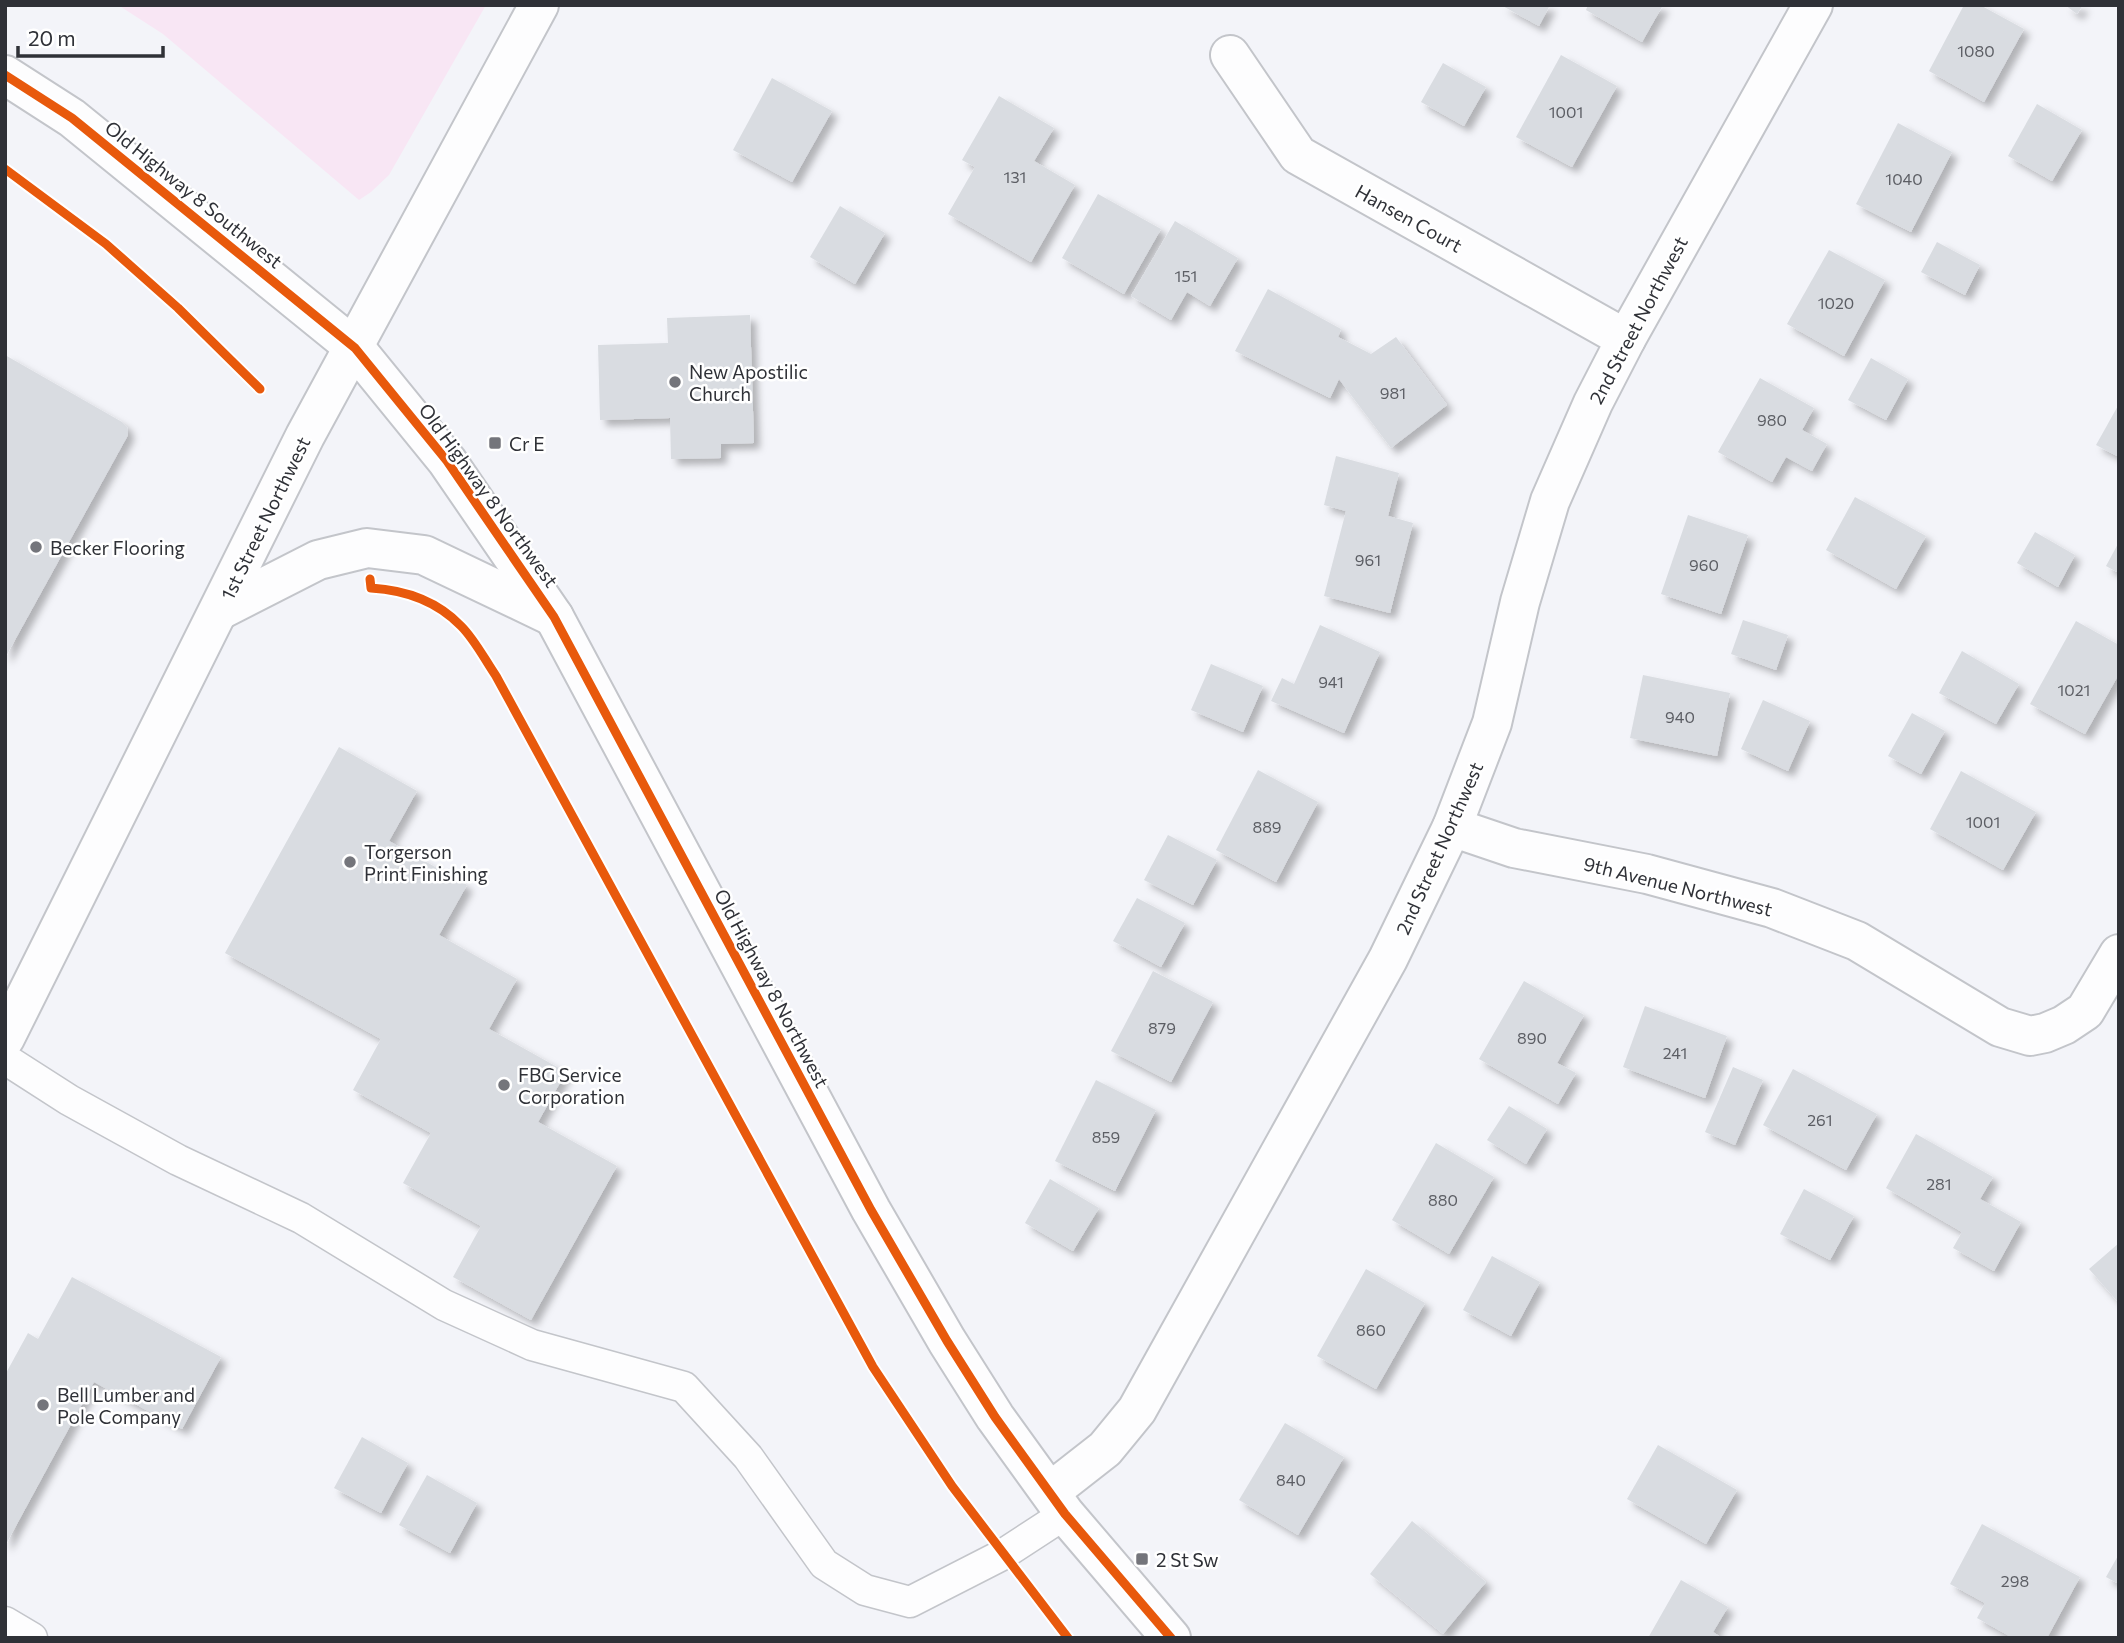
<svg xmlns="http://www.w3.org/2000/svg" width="2124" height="1643" viewBox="0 0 2124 1643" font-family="Commissioner,sans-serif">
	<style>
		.green { fill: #f8e6f4 }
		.building { fill: #d9dce1; filter: url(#shadow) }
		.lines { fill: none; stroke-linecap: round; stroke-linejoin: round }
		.lane-casing { stroke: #c3c5ca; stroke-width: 33 }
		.street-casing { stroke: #c3c5ca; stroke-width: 42 }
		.secondary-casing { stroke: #c3c5ca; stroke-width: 42 }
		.lane { stroke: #fdfdfe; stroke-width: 30 }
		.street { stroke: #fdfdfe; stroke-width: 38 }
		.secondary { stroke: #fdfdfe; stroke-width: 38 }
		.cycleway-casing { stroke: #fff; stroke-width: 13 }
		.cycleway { stroke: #e8590c; stroke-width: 9 }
		.poi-dot { fill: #74757b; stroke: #fff; stroke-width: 2.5 }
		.labels { text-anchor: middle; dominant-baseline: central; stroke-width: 5; stroke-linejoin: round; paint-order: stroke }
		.number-label { font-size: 16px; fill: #5c5e64 }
		.street-label { font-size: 19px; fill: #2f3137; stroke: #fff }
		.poi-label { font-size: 19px; fill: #2f3137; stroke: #fff; text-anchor: start }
	</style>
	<defs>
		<filter id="shadow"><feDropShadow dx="6" dy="6" stdDeviation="3.5" flood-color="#0004"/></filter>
	</defs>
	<rect width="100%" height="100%" fill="#f3f4f9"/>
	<path class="green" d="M118,5H486L389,175L371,192L359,200L163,34Z"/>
	<g class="building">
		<path d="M1501,5H1550L1539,26Z"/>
		<path d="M1588,5H1663L1642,42L1586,10Z"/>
		<path d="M1964,5H1980L2024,29L1984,102L1929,71Z"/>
		<path d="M2065,5H2083L2077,14Z"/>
		<path d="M1561,55L1617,86L1572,167L1516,137Z"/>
		<path d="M1443,63L1486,87L1464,126L1421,102Z"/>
		<path d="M772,78L832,111L792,182L733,150Z"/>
		<path d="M999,96L1054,128L1034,161L1075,185L1031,262L948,214L975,167L962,160Z"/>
		<path d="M2037,104L2082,130L2052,181L2008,156Z"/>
		<path d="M1898,123L1952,152L1911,232L1856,204Z"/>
		<path d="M1098,194L1161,229L1124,294L1062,258Z"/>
		<path d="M840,206L885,233L855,284L810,257Z"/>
		<path d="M1175,221L1238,258L1210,306L1187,292L1171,320L1131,296Z"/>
		<path d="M1937,242L1980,265L1965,295L1921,272Z"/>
		<path d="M1829,250L1885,280L1844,356L1787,324Z"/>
		<path d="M1268,289L1341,329L1338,337L1371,354L1396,337L1447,405L1391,448L1339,379L1330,398L1235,351Z"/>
		<path d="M750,315L754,443L721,444V458L671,459L670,418L600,420L598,345L668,343L667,318Z"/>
		<path d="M5,355L122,422L127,427L128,435L5,658Z"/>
		<path d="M1871,358L1908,379L1886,420L1848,400Z"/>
		<path d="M1760,378L1814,408L1802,430L1827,444L1812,471L1786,457L1772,482L1718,452Z"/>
		<path d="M2119,404V457L2096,445Z"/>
		<path d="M1336,456L1399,473L1388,516L1413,523L1390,613L1324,596L1346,511L1324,505Z"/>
		<path d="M1855,497L1926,536L1896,589L1826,550Z"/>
		<path d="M1688,515L1748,535L1721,614L1661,594Z"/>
		<path d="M2035,532L2075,555L2058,587L2017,563Z"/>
		<path d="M2119,542V573L2106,566Z"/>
		<path d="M1743,620L1788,635L1776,670L1731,654Z"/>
		<path d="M2076,621L2119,645V674L2085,734L2030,704Z"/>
		<path d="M1320,625L1380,652L1344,733L1271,701L1282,678L1294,684Z"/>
		<path d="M1962,651L2019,684L1996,724L1939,693Z"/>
		<path d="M1211,664L1263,686L1243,732L1191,710Z"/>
		<path d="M1643,675L1730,693L1717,756L1630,738Z"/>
		<path d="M1763,700L1810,721L1788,771L1741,749Z"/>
		<path d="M1912,713L1945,731L1921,774L1888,756Z"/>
		<path d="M339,747L417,791L389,841L467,885L439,935L517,979L489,1029L566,1072L538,1122L617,1166L531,1320L453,1277L481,1226L403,1183L431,1133L353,1090L381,1039L225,953Z"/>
		<path d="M1258,770L1318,802L1276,882L1216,850Z"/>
		<path d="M1961,771L2036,812L2003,870L1930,829Z"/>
		<path d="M1168,835L1217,860L1193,905L1144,880Z"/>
		<path d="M1137,898L1185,923L1161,967L1113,941Z"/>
		<path d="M1153,971L1213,1002L1171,1082L1111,1051Z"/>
		<path d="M1524,981L1584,1015L1557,1063L1576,1073L1558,1104L1479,1059Z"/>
		<path d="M1645,1006L1727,1036L1705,1098L1623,1067Z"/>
		<path d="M1733,1067L1763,1080L1735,1145L1705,1132Z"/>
		<path d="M1793,1069L1877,1114L1846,1170L1763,1125Z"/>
		<path d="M1096,1080L1156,1110L1115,1191L1055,1161Z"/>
		<path d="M1509,1106L1547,1129L1526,1164L1487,1140Z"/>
		<path d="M1916,1134L1993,1177L1980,1199L2021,1222L1994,1271L1953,1248L1962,1232L1886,1188Z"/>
		<path d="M1436,1143L1494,1177L1449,1254L1392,1220Z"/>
		<path d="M1050,1179L1099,1208L1073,1251L1025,1223Z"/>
		<path d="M1804,1189L1854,1216L1830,1260L1780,1234Z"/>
		<path d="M2119,1243V1303L2089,1269Z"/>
		<path d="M1492,1256L1540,1282L1511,1336L1463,1310Z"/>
		<path d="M1366,1269L1425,1303L1376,1389L1317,1356Z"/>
		<path d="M72,1277L221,1357L182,1429L94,1382L5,1546V1375L28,1333L38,1339Z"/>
		<path d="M1285,1423L1344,1457L1298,1535L1239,1500Z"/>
		<path d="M362,1437L408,1463L381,1513L334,1488Z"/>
		<path d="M1658,1445L1737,1490L1706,1544L1627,1499Z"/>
		<path d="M427,1475L477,1503L450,1553L399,1525Z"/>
		<path d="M1412,1521L1486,1582L1443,1634L1370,1574Z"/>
		<path d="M1982,1524L2080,1577L2047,1638H2013L1977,1618L1985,1603L1950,1584Z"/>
		<path d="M2119,1554V1584L2106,1577Z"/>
		<path d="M1681,1580L1728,1607L1713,1632L1722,1638H1648Z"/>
	</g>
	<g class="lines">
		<g class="lane-casing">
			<g id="lane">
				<path d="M5,1059L69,1100L178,1160L301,1218L444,1305L532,1345L684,1387L748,1457L824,1564L865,1590L910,1602L1002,1555L1065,1514"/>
				<path d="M5,1622L32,1638"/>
			</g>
		</g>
		<g class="street-casing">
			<g id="street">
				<path d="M1230,55L1298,155L1626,339"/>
				<path d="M1452,827L1514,848L1647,874L1772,908L1857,941L2000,1027L2030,1036L2045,1033L2064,1025L2085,1011L2119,954"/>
				<path d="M1050,1492L1105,1449L1137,1410L1388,959L1452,827L1492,723L1520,602L1550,501L1593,403L1626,339L1813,5"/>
			</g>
		</g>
		<g class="secondary-casing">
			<g id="secondary">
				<path d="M5,75L72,118L355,348L447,461L554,617L871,1210L947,1341L995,1417L1065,1514L1171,1638"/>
				<path d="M220,610L318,560L367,548L424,555L554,617"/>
				<path d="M5,1038L305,436L539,5"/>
			</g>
		</g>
		<use href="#lane" class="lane"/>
		<use href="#street" class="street"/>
		<use href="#secondary" class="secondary"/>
		<g class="cycleway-casing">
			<g id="cycleway">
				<path d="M5,75L72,118L355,348L447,461L554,617L871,1210L947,1341L995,1417L1065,1514L1171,1638"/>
				<path d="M5,169L106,244L178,308L260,389"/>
				<path d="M370,579L371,588C404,590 437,601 461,626C475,640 485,660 496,676L873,1367L952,1486L1068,1638"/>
			</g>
		</g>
		<use href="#cycleway" class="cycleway"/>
	</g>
	<g class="poi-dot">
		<circle cx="675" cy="382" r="7"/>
		<rect x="488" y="436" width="14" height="14" rx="3.5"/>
		<circle cx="36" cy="547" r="7"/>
		<circle cx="350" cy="862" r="7"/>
		<circle cx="504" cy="1085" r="7"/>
		<circle cx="43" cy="1405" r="7"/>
		<rect x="1135" y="1552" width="14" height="14" rx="3.5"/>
	</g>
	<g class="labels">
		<g class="number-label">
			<text x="1976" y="50">1080</text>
			<text x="1566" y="111">1001</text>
			<text x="1015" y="176">131</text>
			<text x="1904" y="178">1040</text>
			<text x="1186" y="275">151</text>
			<text x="1836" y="302">1020</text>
			<text x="1393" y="392">981</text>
			<text x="1772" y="419">980</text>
			<text x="1368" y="559">961</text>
			<text x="1704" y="564">960</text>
			<text x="1331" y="681">941</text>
			<text x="2074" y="689">1021</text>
			<text x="1680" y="716">940</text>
			<text x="1983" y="821">1001</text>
			<text x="1267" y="826">889</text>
			<text x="1162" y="1027">879</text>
			<text x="1532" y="1037">890</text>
			<text x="1675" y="1052">241</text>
			<text x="1820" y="1119">261</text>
			<text x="1106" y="1136">859</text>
			<text x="1939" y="1183">281</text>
			<text x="1443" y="1199">880</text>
			<text x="1371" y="1329">860</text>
			<text x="1291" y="1479">840</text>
			<text x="2015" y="1580">298</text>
		</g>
		<g class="street-label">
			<text transform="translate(194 194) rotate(39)">Old Highway 8 Southwest</text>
			<text transform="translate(1409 218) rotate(29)">Hansen Court</text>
			<text transform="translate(1638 320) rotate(-62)">2nd Street Northwest</text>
			<text transform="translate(489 495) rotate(54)">Old Highway 8 Northwest</text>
			<text transform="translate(265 518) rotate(-64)">1st Street Northwest</text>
			<text transform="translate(1439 848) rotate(-66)">2nd Street Northwest</text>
			<text transform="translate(1678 886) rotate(14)">9th Avenue Northwest</text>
			<text transform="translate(772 988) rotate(62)">Old Highway 8 Northwest</text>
		</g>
		<g class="poi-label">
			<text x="689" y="371">New Apostilic<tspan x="689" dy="22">Church</tspan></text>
			<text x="509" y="443">Cr E</text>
			<text x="50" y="547">Becker Flooring</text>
			<text x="364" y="851">Torgerson<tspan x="364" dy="22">Print Finishing</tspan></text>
			<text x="518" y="1074">FBG Service<tspan x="518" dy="22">Corporation</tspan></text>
			<text x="57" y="1394">Bell Lumber and<tspan x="57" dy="22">Pole Company</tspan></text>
			<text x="1156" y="1559">2 St Sw</text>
		</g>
	</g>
	<rect width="2124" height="1643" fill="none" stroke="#2f3137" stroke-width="14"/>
	<path d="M18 46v10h145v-10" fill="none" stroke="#2f3137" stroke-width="3.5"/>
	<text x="28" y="46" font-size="21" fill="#2f3137" stroke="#ffffff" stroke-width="5" paint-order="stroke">20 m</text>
</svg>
